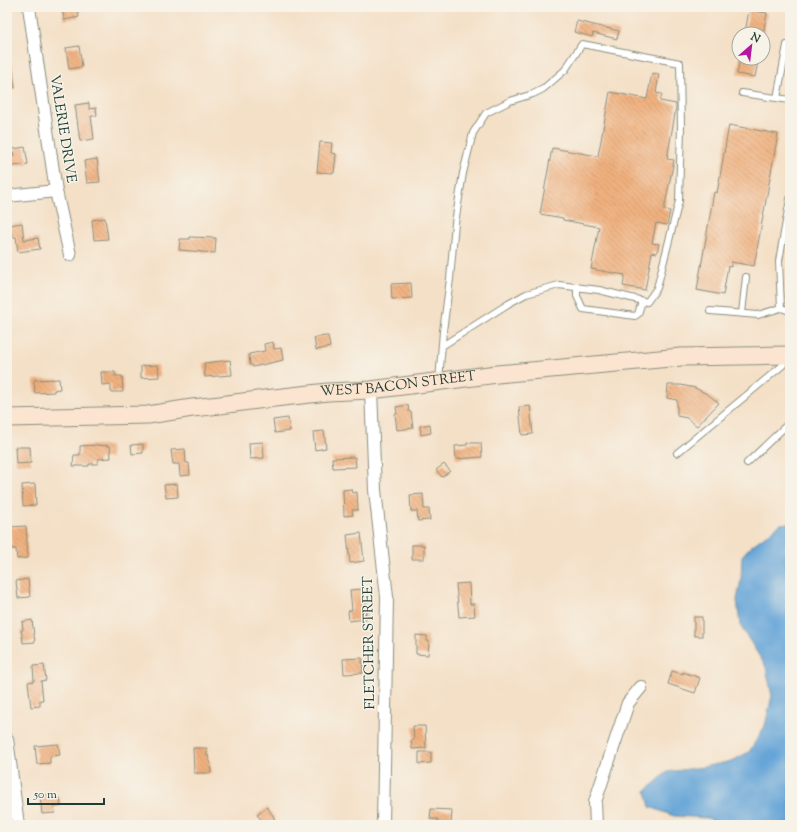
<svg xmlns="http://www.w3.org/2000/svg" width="797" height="832" viewBox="0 0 797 832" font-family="'Sorts Mill Goudy',serif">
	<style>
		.water { fill: #66a5d8; stroke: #427186 }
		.building { fill: url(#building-back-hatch) }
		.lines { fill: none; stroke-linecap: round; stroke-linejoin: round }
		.lane-casing { stroke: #8a8e7e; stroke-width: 8 }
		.street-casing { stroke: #8a8e7e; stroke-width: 14 }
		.secondary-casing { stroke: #8a8e7e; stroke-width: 19 }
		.lane { stroke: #fff; stroke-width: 6 }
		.street { stroke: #fff; stroke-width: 12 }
		.secondary { stroke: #fce5d0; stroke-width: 17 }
		.labels { text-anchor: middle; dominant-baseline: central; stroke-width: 3; stroke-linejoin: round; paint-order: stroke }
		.street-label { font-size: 14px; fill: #1f3d34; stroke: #f7f3e8 }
	</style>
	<defs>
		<pattern id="building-back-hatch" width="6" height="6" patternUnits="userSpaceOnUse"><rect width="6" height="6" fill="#f1b17f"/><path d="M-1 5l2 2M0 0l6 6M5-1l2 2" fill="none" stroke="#c39169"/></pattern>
	</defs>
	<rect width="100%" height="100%" fill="#f7f3e8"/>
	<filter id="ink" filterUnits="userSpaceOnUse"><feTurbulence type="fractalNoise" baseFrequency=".025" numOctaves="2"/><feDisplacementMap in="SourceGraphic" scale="8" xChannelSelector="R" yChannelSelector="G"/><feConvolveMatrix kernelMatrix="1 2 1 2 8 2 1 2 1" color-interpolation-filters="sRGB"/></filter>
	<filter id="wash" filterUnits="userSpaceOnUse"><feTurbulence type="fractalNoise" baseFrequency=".012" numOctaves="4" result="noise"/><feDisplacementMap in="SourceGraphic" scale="16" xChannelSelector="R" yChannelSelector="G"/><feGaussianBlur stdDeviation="0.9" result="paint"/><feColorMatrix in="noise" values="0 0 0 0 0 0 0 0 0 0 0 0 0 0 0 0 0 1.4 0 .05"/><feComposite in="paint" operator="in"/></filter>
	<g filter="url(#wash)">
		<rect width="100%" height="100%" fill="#f4e0c7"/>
		<path class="water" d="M790,523V825H718L708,818L674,816L650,807L646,791L667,772L703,767L732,761L749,752L765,726L772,696L766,667L740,625L737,600L741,580L742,556L750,547L781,524Z"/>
		<g id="blocks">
			<g class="building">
				<path d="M62,7H77L79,17L64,20Z"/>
				<path d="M749,10L767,13L763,34L745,33Z"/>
				<path d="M577,21L619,31L617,39L593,33L592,37L574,32Z"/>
				<path d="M79,46L82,67L69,69L66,48Z"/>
				<path d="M740,58H757L756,61H758L755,77L737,74Z"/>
				<path d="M12,65L15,88L7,89V66Z"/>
				<path d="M652,73L659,74L656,93L662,94L660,101L676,104V108L667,159L674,160L664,210L670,211L667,225L656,223L652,243L659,244L657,253L652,252L645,290L623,286L625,275L591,269L599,227L563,220V218L540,214L552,148L598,156L610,92L647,99Z"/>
				<path d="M89,103V109L96,108L97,116H91L94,139L80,141L75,105Z"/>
				<path d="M729,125L778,134L754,266L731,262V267L728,266L723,295L697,290L714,192L717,193Z"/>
				<path d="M320,142L332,143L331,153L336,154L334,173L317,172Z"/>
				<path d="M25,147L28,164L7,167V157L14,156L13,149Z"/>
				<path d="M97,159L100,182L87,183L84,161Z"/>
				<path d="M105,218L108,239L94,240L92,220Z"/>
				<path d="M22,223L24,240L38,238L40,249L18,252L16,237H12L10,225Z"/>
				<path d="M190,237L216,238L215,253L179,250L180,239H190Z"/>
				<path d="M411,283L412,298L392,299L391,284Z"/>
				<path d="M325,336H328L330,347L316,350L314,338Z"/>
				<path d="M273,342L274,349L281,348L283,360L253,367L252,365H250L249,354L265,351L264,344Z"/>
				<path d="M230,360L232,375L205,377L204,363Z"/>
				<path d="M158,365L159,377L141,378V366Z"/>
				<path d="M101,372H115V376H122L123,392H111V384L102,385Z"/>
				<path d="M59,379L60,389L54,390V392L35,393L34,380Z"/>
				<path d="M668,385H681L695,388L707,394L719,403L697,426L687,418L677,416V400L667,398Z"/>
				<path d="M408,405L409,412H411L413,428L397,430L395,414H397L396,407Z"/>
				<path d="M530,406L533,434L522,435L519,407Z"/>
				<path d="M288,418L290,431L275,433L273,420Z"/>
				<path d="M430,424L431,433L421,435L420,426Z"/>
				<path d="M324,431L326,448L315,450L313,432Z"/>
				<path d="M263,442L264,458L250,459L249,443Z"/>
				<path d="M467,443H481L482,457L456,459L455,446L467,445Z"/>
				<path d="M143,444V453L132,454L131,445Z"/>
				<path d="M97,445L110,446L111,458L98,459V464H89V466H73L74,455H80V446Z"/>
				<path d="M15,447H30L31,463L16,464Z"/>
				<path d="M185,449L186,463H189L190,475L180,476L179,464H173L171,450Z"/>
				<path d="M355,457L356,467L333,468L332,458Z"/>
				<path d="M444,464L450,471L442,477L436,470Z"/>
				<path d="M35,484L36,505L23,506L22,485Z"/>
				<path d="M177,484L178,497L166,498L164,485Z"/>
				<path d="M351,489L352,493L357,492L358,510H352L353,515L344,516L343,490Z"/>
				<path d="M423,494L424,509H429L430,520L418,521L417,511H411L410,495Z"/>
				<path d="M26,526L28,558L17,559L16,549H12L10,527Z"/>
				<path d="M361,533L364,561L350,563L347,535Z"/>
				<rect x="412" y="545" width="12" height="14"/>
				<path d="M28,579L30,597L18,598L16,581Z"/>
				<path d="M469,583L470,604H474L475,616L459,617L456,584Z"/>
				<path d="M363,589L366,619L349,621L348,611L352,610L350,590Z"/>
				<rect x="694" y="617" width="8" height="19"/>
				<path d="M32,620L35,642L23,643L21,630H23L22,622Z"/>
				<path d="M416,635L427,636V641H429L428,655L416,654Z"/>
				<path d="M362,658L363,673L344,674L343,659Z"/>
				<path d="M44,665L46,680L41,681L43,700H40V706L31,707L28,682L34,681L33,666Z"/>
				<path d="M672,671L683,674V672L700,678L695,693L668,684Z"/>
				<path d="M413,726H425L426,748L412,749L411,740H414Z"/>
				<path d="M58,744L60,755L50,756V763L37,764L35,746Z"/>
				<path d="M193,748H207V756L208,755L209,761H210L211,773H194Z"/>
				<path d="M419,752H431V763L419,764Z"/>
				<path d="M53,794L54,798H60L61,806L54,807L55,813L42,814L40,795Z"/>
				<path d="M267,807L274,817L275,825H266L257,815Z"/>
				<path d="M431,809L452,810L451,825H438V819H430Z"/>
			</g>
		</g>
	</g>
	<g filter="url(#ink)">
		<use href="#blocks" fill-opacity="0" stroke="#8a8e7e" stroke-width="1"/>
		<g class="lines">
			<g class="lane-casing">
				<g id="lane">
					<path d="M742,93L790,100"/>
					<path d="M777,98L787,45"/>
					<path d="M790,199L779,261L781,308L790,311"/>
					<path d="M577,287V296L583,309L635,316L638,314L642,301"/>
					<path d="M710,311L758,315L781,308"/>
					<path d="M742,313L746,277"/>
					<path d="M439,381L443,331L450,279L455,223L463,173L473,133L486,113L510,101L533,94L543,89L565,70L582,44L680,63L681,128L679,201L657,288L647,302L599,290L559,285L526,294L508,304L442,346"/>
					<path d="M677,453L783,365L785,357"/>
					<path d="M747,463L790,422"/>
				</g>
			</g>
			<g class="street-casing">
				<g id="street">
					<path d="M29,7L56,191L70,255"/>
					<path d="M7,196L56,191"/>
					<path d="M371,390L375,490L387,597L383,825"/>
					<path d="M7,739L18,825"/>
					<path d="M596,825L595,802L628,703L641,687"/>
				</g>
			</g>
			<g class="secondary-casing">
				<g id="secondary">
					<path id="s1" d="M7,418L148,415L192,408L220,405L265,399L328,392L371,390L497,374L681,357L790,355"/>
				</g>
			</g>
			<use href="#lane" class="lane"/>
			<use href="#street" class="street"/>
			<use href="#secondary" class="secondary"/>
		</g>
	</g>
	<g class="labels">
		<g class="street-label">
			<text transform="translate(62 129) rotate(81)">VALERIE DRIVE</text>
			<text stroke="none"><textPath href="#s1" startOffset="393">WEST BACON STREET</textPath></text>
			<text transform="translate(370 643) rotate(-91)">FLETCHER STREET</text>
		</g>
	</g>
	<rect width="797" height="832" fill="none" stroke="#f7f3e8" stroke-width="24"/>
	<g transform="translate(751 46) rotate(28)"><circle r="19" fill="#f7f3e8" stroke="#a1aaa0"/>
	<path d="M0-3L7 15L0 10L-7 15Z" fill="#b5179e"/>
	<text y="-6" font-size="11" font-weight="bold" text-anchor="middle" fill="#1f3d34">N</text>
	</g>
	<path d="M28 798v6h76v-6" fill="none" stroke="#1f3d34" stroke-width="2"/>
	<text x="34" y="798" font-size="12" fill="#1f3d34" stroke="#f7f3e8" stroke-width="3" paint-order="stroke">50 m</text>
</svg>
